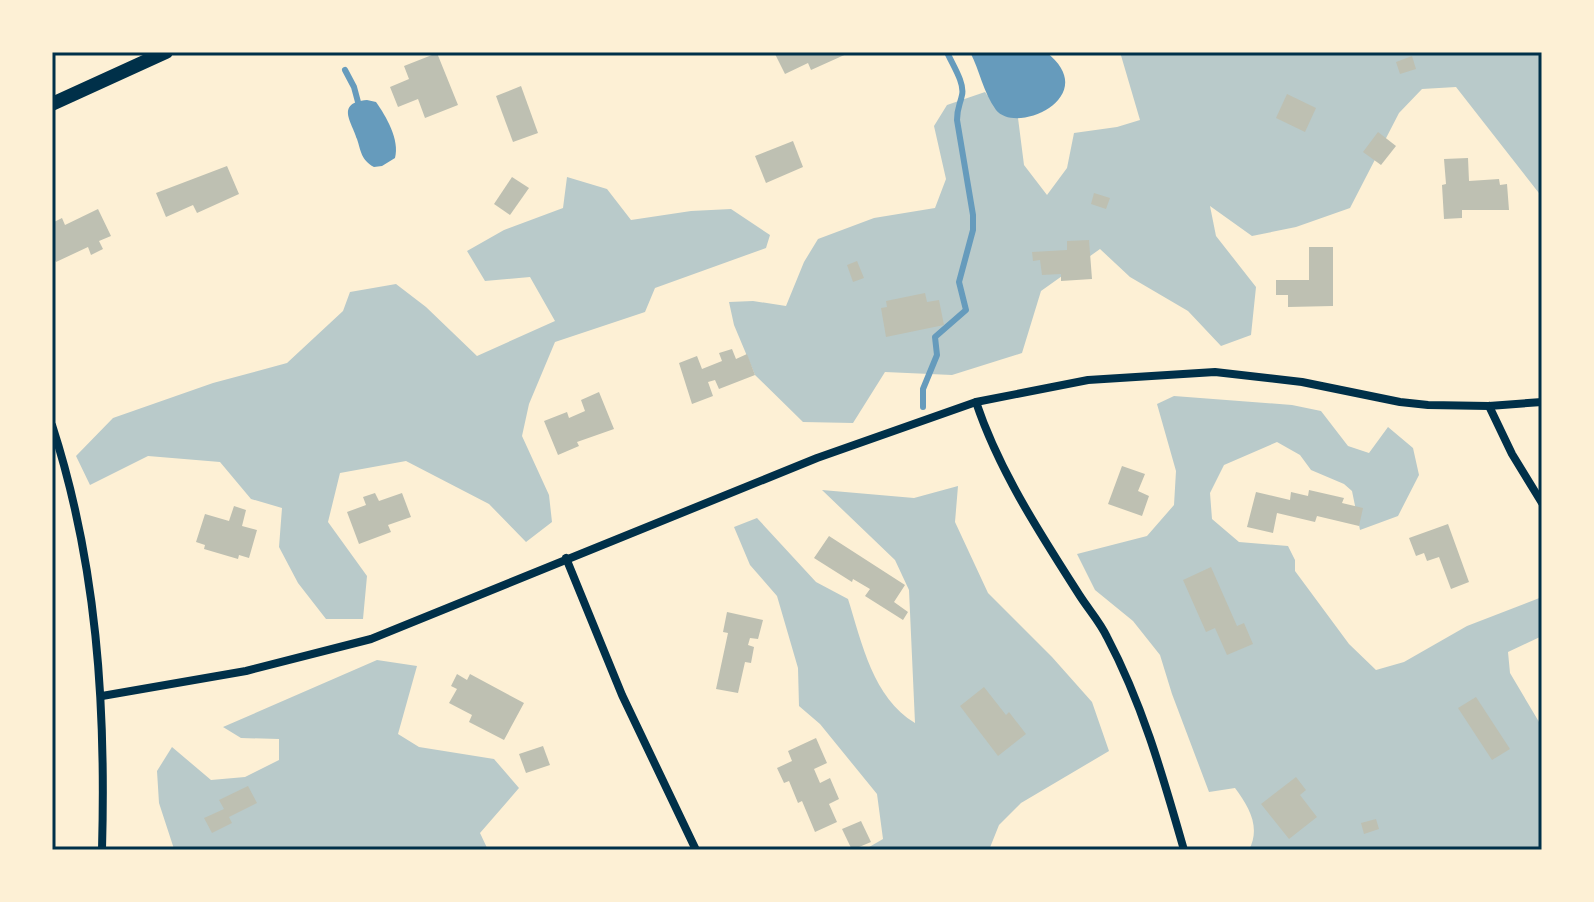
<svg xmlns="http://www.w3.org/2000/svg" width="1594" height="902" viewBox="0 0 1594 902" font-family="Jost,sans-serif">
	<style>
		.green { fill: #b9caca }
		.water { fill: #669bbc }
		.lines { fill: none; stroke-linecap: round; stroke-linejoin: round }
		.stream { stroke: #669bbc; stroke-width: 6 }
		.building { fill: #bec0b2 }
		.minor { stroke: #003049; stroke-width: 8 }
		.tertiary { stroke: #003049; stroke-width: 14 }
		.neatline { fill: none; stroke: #003049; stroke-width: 3 }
	</style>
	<rect width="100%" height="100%" fill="#fdf0d5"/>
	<g class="green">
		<path d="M1120,52H1542V197L1456,87L1422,89L1399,113L1350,208L1296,227L1252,236L1210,206L1216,236L1256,287L1251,335L1221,346L1188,311L1130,277L1100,249L1041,291L1022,353L952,375L885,372L853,423L803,422L755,375L734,325L729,302L753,301L786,306L804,262L818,239L874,218L935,208L946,179L934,126L947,105L985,92C996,107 999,115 1018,118L1024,165L1047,195L1067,168L1074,133L1117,127L1140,120Z"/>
		<path d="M567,177L607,189L631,220L691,211L731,209L770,235L766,248L655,288L645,312L555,342L529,404L522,436L549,495L552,522L526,542L489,504L406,461L340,473L328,522L367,576L363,619H326L298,583L279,547L282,508L251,499L220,462L148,456L90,485L76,456L113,418L213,383L287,363L343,311L350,292L396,284L426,307L477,356L555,321L530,277L485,281L467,251L504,230L563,208Z"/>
		<path d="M1174,396L1292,405L1321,411L1348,446L1369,453L1388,427L1413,448L1419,475L1398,516L1360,530L1352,491L1344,484L1311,470L1300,455L1277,442L1224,465L1210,493L1212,519L1239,542L1288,546L1295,560V571L1349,644L1376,670L1404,662L1467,626L1542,597V636L1508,652L1510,673L1542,727V850H1249C1261,827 1249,807 1235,788L1209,792L1172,694L1160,655L1133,621L1095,590L1077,554L1147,536L1174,505L1176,471L1157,404Z"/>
		<path d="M958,486L955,522L988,593L1052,657L1092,702L1109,751L1021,803L999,825L989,850H864L883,839L877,794L820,724L799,706L798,668L777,596L750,565L734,527L757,518L816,582L848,599C862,643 873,698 915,723L909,590L895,560L822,490L914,498Z"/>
		<path d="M377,660L417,666L398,734L419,747L494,759L519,788L480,833L488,850L174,849L159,803L157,771L172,747L211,780L245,777L279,760V739L241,738L223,727Z"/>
	</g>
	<g class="water">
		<path d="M970,52H1046C1103,96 1017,136 996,110C983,92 980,71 970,52Z"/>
		<path d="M367,100L376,102C386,116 400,140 395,158L382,166L374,167C361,160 361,151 357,139C352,122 335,103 367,100Z"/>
	</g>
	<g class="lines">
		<g class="stream">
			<path d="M345,70L354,87L358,102"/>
			<path d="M923,407V389L937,355L935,337L966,310L959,282L973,230V215L957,120C957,108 960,105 962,95C965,83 952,64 947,52"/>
		</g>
	</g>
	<g class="building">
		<path d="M774,52H851L811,70L808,63L785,74Z"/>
		<path d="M437,53L458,105L425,118L418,99L398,107L390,87L409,79L404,66Z"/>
		<path d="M1412,56L1416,69L1400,74L1396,62Z"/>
		<path d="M521,86L538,133L513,142L496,96Z"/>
		<path d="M1287,94L1316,108L1305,132L1276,118Z"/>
		<path d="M1378,132L1396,146L1381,165L1363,152Z"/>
		<path d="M793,141L803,167L766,183L755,156Z"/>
		<path d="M1468,158L1469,181L1499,179L1500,185L1507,184L1509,210H1462V218L1444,219L1442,185L1446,184L1444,159Z"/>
		<path d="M227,166L239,194L197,213L193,205L166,217L156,193Z"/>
		<path d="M512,177L529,188L510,215L494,204Z"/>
		<path d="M1094,193L1110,198L1106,209L1091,204Z"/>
		<path d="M98,209L111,236L99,241L103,249L91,255L88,247L56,262L52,254V223L62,218L65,225Z"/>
		<path d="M1089,240L1092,279L1061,281V274L1042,275L1040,260L1033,261L1032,252L1067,250V241Z"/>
		<path d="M1309,247H1333V306L1288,307V295H1276V280H1309Z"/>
		<path d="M857,261L864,278L853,282L847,265Z"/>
		<path d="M925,293L927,302L939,300L944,325L886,337L881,308L887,307L886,301Z"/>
		<path d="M732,349L736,359L747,354L755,375L719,389L715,380L708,382L713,396L692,404L679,363L697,356L702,369L722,361L719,353Z"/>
		<path d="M599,392L614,429L577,442L579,446L558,455L544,421L567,412L569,418L585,411L581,400Z"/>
		<path d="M1122,466L1145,474L1138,491L1149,496L1142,516L1108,504Z"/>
		<path d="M1309,490L1344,498L1342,503L1363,508L1359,526L1317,516L1315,522L1277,513L1273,533L1247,527L1256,492L1290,500L1291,492L1308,496Z"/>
		<path d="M375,493L379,501L402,493L411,517L388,525L391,532L359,544L347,512L366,505L363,497Z"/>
		<path d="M234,506L246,510L242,526L257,530L249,558L239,555L238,559L204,549L205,545L196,542L205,514L229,521Z"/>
		<path d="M1448,524L1469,582L1451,589L1439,557L1427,561L1424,553L1416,556L1409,538Z"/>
		<path d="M829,536L905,585L894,602L908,612L903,620L865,596L870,589L853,579L852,582L814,558Z"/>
		<path d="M1211,567L1237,626L1244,623L1253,644L1227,655L1215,628L1206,632L1183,580Z"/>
		<path d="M727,612L763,620L758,639L750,638L748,645L754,647L751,663L745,662L738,693L716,689L728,633L723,632Z"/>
		<path d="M457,674L467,680L470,674L524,703L504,740L469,722L472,715L449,703L457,689L451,686Z"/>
		<path d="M984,687L1006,715L1009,712L1026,734L998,756L960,706Z"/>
		<path d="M1476,697L1510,749L1492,760L1458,708Z"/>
		<path d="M816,738L827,763L814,769L820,783L830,778L839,799L829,804L837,822L815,832L802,801L798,803L789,781L784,783L777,768L792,761L788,751Z"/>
		<path d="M543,746L550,765L526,773L519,754Z"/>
		<path d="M1296,777L1306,790L1300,795L1317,817L1289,839L1261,804Z"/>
		<path d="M248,786L257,803L229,817L232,823L212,833L204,818L224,809L219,800Z"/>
		<path d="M1376,819L1379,829L1364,834L1361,823Z"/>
		<path d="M861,821L871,842L852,850L842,829Z"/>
	</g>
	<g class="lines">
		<g class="minor">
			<path d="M976,402C999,471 1041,535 1080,596C1089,610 1100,622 1107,637C1143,705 1163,777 1184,850"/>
			<path d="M1489,406L1512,454L1542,503"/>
			<path d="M52,425C97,564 106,705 102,850"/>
			<path d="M566,558L622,695L696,850"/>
			<path d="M102,696L246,671L371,639L817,458L976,402L1088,380L1215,372L1302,382L1400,402L1428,405L1489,406L1542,402"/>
		</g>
		<path class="tertiary" d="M52,104L166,52"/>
	</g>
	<rect width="1594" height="902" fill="none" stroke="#fdf0d5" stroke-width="108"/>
	<rect x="54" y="54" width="1486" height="794" class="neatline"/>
</svg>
